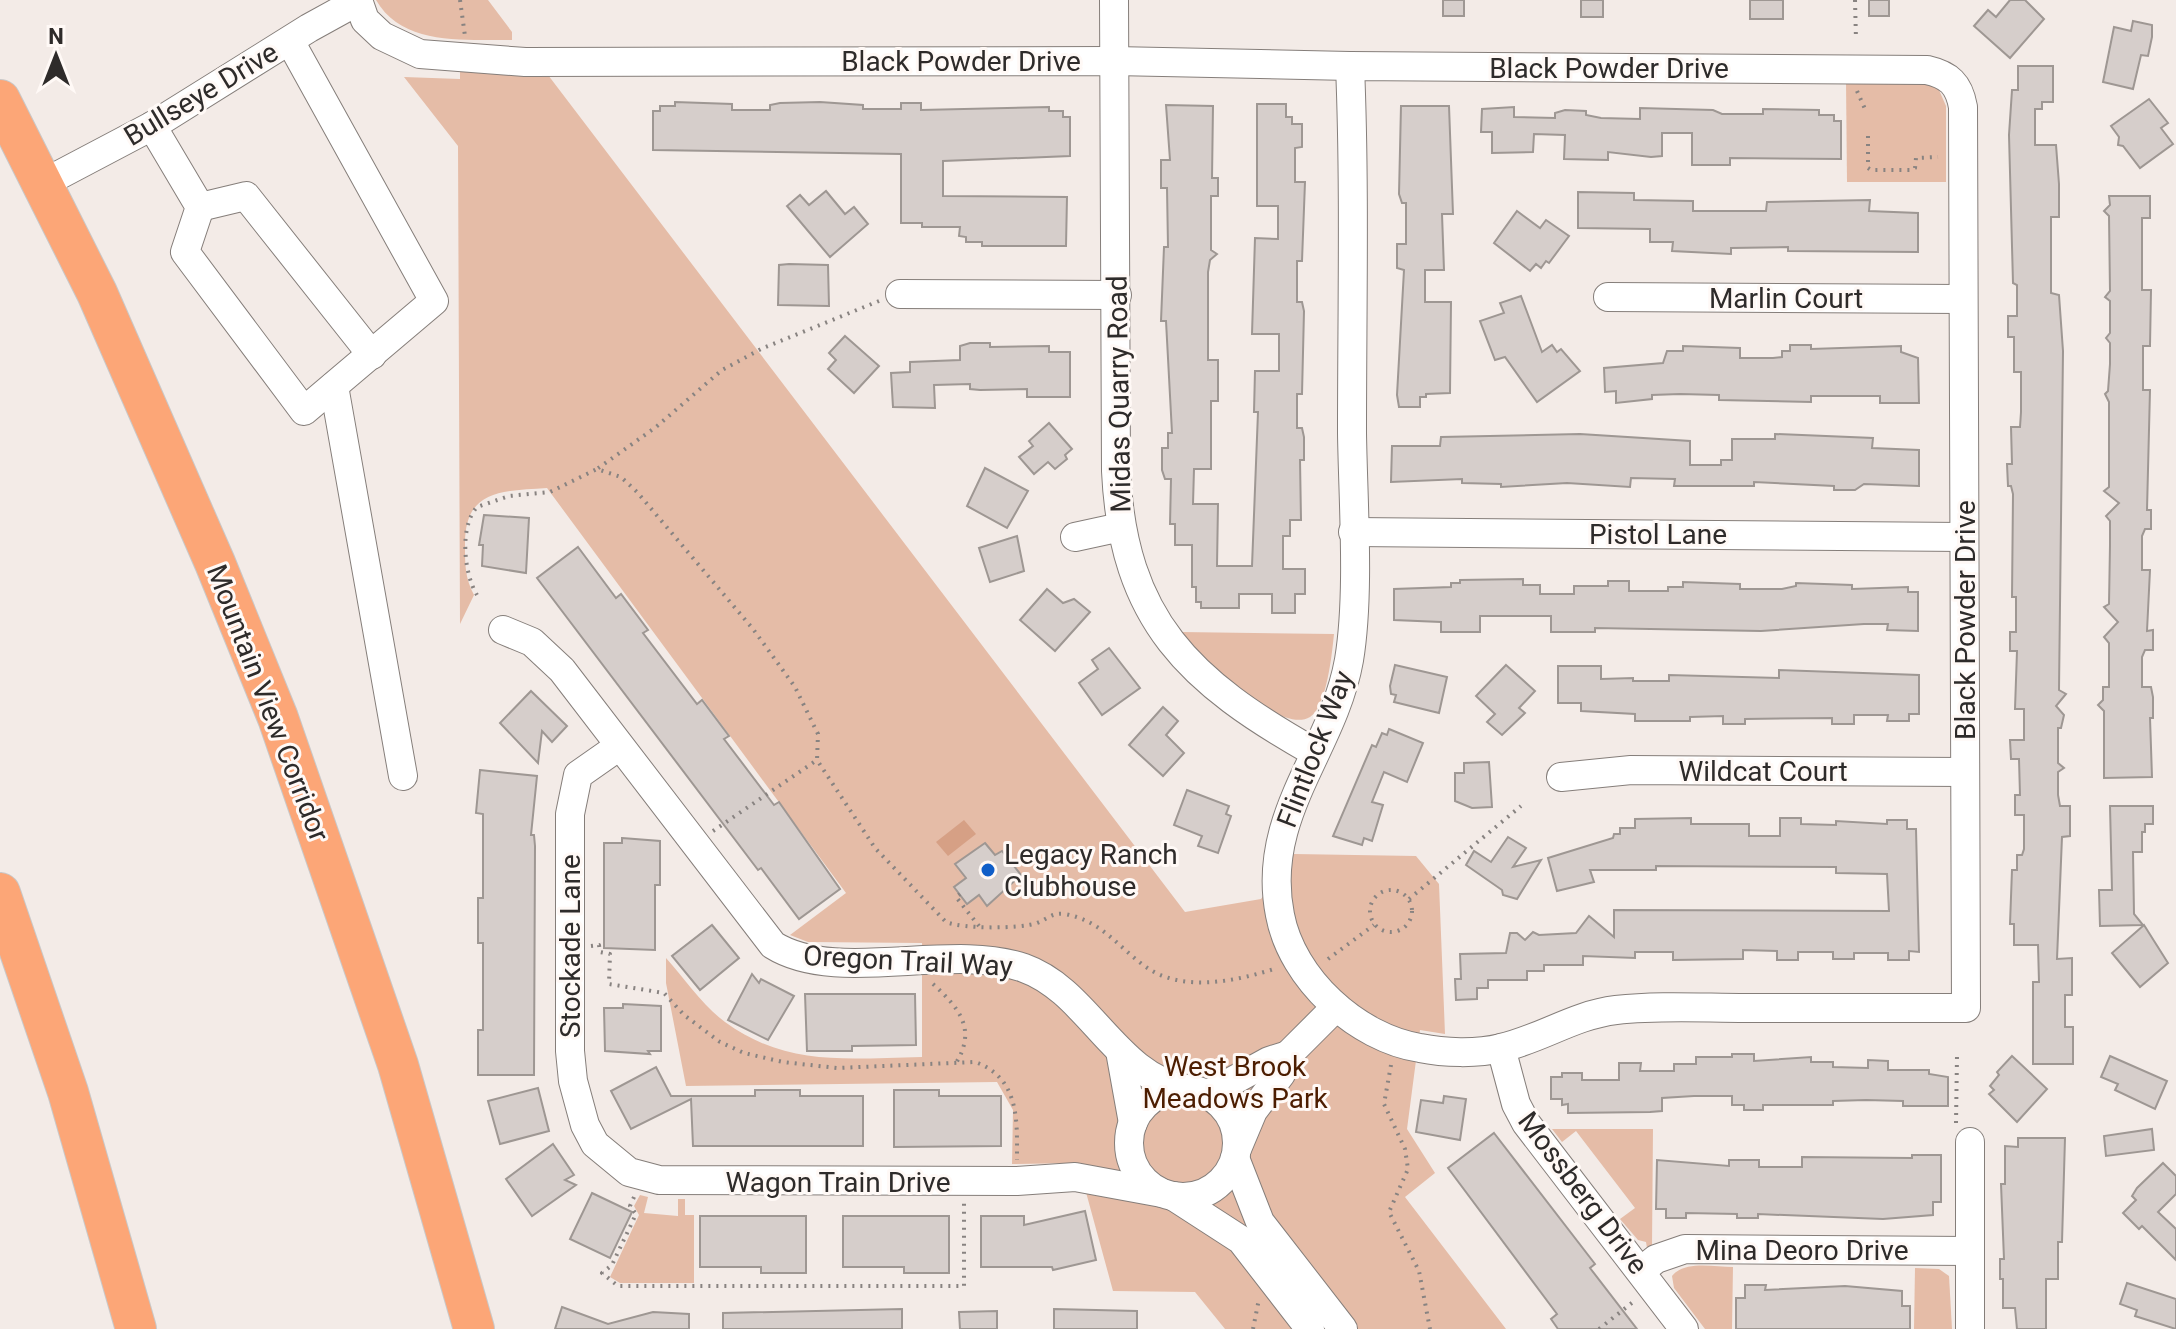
<svg xmlns="http://www.w3.org/2000/svg" width="2176" height="1329" viewBox="0 0 2176 1329" font-family="Roboto,sans-serif">
	<style>
		.green { fill: #e5bca7 }
		.water { fill: #d6a085 }
		.building { fill: #d6cecb; stroke: #9e9793; stroke-width: 2 }
		.lines { fill: none; stroke-linecap: round; stroke-linejoin: round }
		.minor-casing { stroke: #857e7a; stroke-width: 30 }
		.highway-casing { stroke: #c9c8c8; stroke-width: 42 }
		.path { stroke: #888381; stroke-width: 4; stroke-dasharray: 2 6; stroke-linecap: butt }
		.minor { stroke: #fff; stroke-width: 28 }
		.highway { stroke: #fca677; stroke-width: 40 }
		.poi-dot { fill: #105ec8; stroke: #fff9f6; stroke-width: 3 }
		.labels { text-anchor: middle; dominant-baseline: central; stroke-width: 6; stroke-linejoin: round; paint-order: stroke }
		.street-label { font-size: 28px; fill: #2e2b2a; stroke: #fff9f6 }
		.poi-label { font-size: 28px; fill: #2e2b2a; stroke: #fff9f6; text-anchor: start }
		.park-label { font-size: 28px; fill: #4d1d00; stroke: #fff9f6 }
	</style>
	<rect width="100%" height="100%" fill="#f3ebe7"/>
	<g class="green">
		<path d="M376,0H488L512,32V40C466,39 403,47 376,0Z"/>
		<path d="M460,70L545,71L1185,912L1261,899L1294,854L1416,856L1439,884L1445,1034L1420,1030L1407,1129L1435,1173L1405,1197L1506,1329H1225L1195,1292L1113,1291L1078,1163L1012,1164L1013,1110L997,1082L686,1086L666,983V958C685,979 703,1006 725,1022C788,1068 849,1058 922,1057V943L808,942L790,935L846,893L547,488C500,491 464,490 465,546C465,565 465,578 474,595L460,624L458,146L404,77L460,79Z"/>
		<path d="M1846,81L1925,82L1939,90L1946,106V182H1847Z"/>
		<path d="M1181,632L1334,634C1332,653 1327,706 1310,717C1278,736 1200,654 1181,632Z"/>
		<path d="M1552,1129H1653L1652,1246L1647,1248L1646,1242L1638,1240L1620,1219L1635,1208L1576,1131L1562,1142Z"/>
		<path d="M640,1195L648,1197L644,1213L678,1216V1199H685V1215H694V1283H620L610,1277L639,1215L634,1206Z"/>
		<path d="M1733,1267L1732,1329H1705L1674,1288L1672,1276C1685,1260 1714,1267 1733,1267Z"/>
		<path d="M1915,1268L1939,1269L1949,1276L1952,1329H1914Z"/>
	</g>
	<path class="water" d="M964,820L976,834L948,856L936,842Z"/>
	<g class="building">
		<rect x="1443" y="0" width="21" height="16"/>
		<rect x="1581" y="0" width="22" height="17"/>
		<rect x="1750" y="0" width="33" height="19"/>
		<rect x="1869" y="0" width="20" height="16"/>
		<path d="M2010,0H2025L2044,19L2010,58L1974,26L1988,10L1996,17Z"/>
		<path d="M2133,21L2152,25V37L2148,56L2141,55L2133,89L2103,82L2114,27L2131,31Z"/>
		<path d="M2018,66H2053V102H2042V109H2035V145H2056L2059,184V217H2051V293L2059,295L2063,351L2059,690L2066,694L2056,706L2064,715L2061,728H2058V763L2064,768L2058,772V795L2060,806H2070V836L2062,837L2057,959L2072,958V995H2065V1027H2073V1064H2033V982H2039L2038,945H2014V924H2010L2012,870H2017V855H2022L2024,849V815H2015V795H2020L2019,759H2011L2010,740H2024V709H2015L2017,651H2010V632H2016V597H2012L2013,494L2011,486H2008L2007,464H2012L2011,427H2020L2021,412V372H2014V337H2008V316H2017V285L2013,283L2009,135L2012,90H2018Z"/>
		<path d="M2149,99L2168,123L2161,128L2173,144L2140,168L2123,146L2118,145L2119,137L2111,126Z"/>
		<path d="M675,102L732,104V110H770V105L780,103L820,102L863,105V109H901V103H921V110L1049,107V111H1063V117H1070V156L943,161V196L1067,197L1066,246H982V242H966V237L959,236L960,227H922V223H901V154L653,150V111H660V106H675Z"/>
		<path d="M1257,104H1286V117H1292V124H1302V147L1295,148V182H1305L1302,261H1297V302H1302L1304,311L1302,394H1297V428H1302L1304,437V460H1300L1301,520H1290V536H1283V569H1305V594H1295V613H1272V594H1239V608H1201V602H1196V587H1192V545H1175V524H1170L1171,479H1165L1162,470V448H1168V433H1172L1166,321H1161L1164,247H1168L1167,188H1161V160H1170L1166,105L1213,106L1212,178H1218V196H1211V250L1217,254L1210,260L1208,272V360H1218V401H1211V469H1194L1193,504H1218L1217,566H1252L1258,412H1254L1255,371H1279V334H1252L1255,238L1278,239V206H1257Z"/>
		<path d="M1401,106H1449L1453,214H1442L1444,270H1425V302H1451L1450,393L1426,394V397H1420V407H1399L1397,395L1404,270L1397,268V244H1406V203H1402L1399,194Z"/>
		<path d="M1514,107V117L1555,118V113L1565,110L1586,111V115L1601,118L1640,119V108L1713,110L1722,114H1763V109L1819,110V115H1834V121H1841V159L1730,158V165H1692V133H1662V156L1651,157L1608,152V160L1564,159L1565,135L1534,134L1533,152L1492,153V132H1481L1482,109Z"/>
		<path d="M826,191L845,214L854,207L868,224L830,257L787,206L800,195L809,205Z"/>
		<path d="M1578,192L1634,193V200L1693,201V211H1766L1767,202L1870,200L1869,211L1918,213V252L1788,251V247L1731,248V254L1672,251L1673,242H1650V229L1578,228Z"/>
		<path d="M2109,196H2150V218H2142V290H2151L2150,346H2143V390H2150L2147,510H2151V529H2145L2142,536V570H2150L2147,631L2153,630V650H2145L2142,657V687H2151L2153,697V718H2150L2152,777L2104,778V711L2098,705L2103,700V687H2109V643L2104,637L2118,622L2104,607L2109,604L2110,545V521L2106,516L2119,503L2104,491L2109,487V402L2105,394L2108,391L2110,364V343L2106,338L2110,333V301L2105,297L2110,291L2109,216L2104,211L2110,205Z"/>
		<path d="M1517,211L1540,228L1546,220L1569,236L1549,263L1546,261L1541,268L1536,264L1530,271L1494,243Z"/>
		<path d="M789,264L828,265L829,306L778,305L779,265Z"/>
		<path d="M1521,296L1542,352L1552,345L1557,352L1561,349L1580,371L1537,402L1505,357L1495,360L1480,321L1504,313L1500,303Z"/>
		<path d="M845,336L879,366L854,393L828,369L836,360L829,353Z"/>
		<path d="M970,343H990V347L1049,346V352H1070V397H1027V389L980,390L970,389V384L934,385L935,408L893,407L891,373L910,372V362L960,360V346Z"/>
		<path d="M1790,345H1811V349L1901,346V352L1918,358L1919,403H1880V396H1811V402L1719,400V395L1680,394L1652,395V399L1616,403V391L1605,392L1604,368L1663,363L1667,351H1683V346L1740,348V358H1773L1782,357V351H1790Z"/>
		<path d="M1049,423L1072,449L1065,455L1067,459L1055,469L1048,462L1034,474L1019,457L1033,446L1029,441Z"/>
		<path d="M1775,434L1873,438L1872,448L1919,450V486L1864,484L1855,490H1834V486L1754,482V486H1674L1675,479L1631,478L1630,487L1567,483L1501,487V484L1462,483V479L1391,482L1392,446H1440L1441,437L1580,434L1690,441V465H1721V460H1732V439H1775Z"/>
		<path d="M985,468L1028,491L1007,528L967,506Z"/>
		<path d="M484,515L529,518L526,573L482,566L483,545H479Z"/>
		<path d="M1017,536L1024,571L990,582L979,548Z"/>
		<path d="M578,547L616,598L621,594L648,630L643,633L697,704L702,700L729,736L724,739L774,805L779,802L840,889L799,919L761,868L758,870L537,578Z"/>
		<path d="M1523,579V585H1540V594H1574V586H1608V581H1629V591H1668V587H1683V582L1740,584V589H1782L1796,586V583L1852,585V589L1908,587V592H1918V631L1887,630L1888,624H1864L1761,631L1595,628V632H1551V616H1480V632H1441V622L1394,620V589L1451,587V583H1460V580Z"/>
		<path d="M1047,589L1063,603L1074,599L1090,612L1055,651L1020,620Z"/>
		<path d="M1109,648L1140,688L1102,715L1079,683L1098,669L1092,660Z"/>
		<path d="M1395,665L1447,677L1439,713L1394,702L1396,695L1391,694L1390,686Z"/>
		<path d="M1506,665L1535,691L1519,708L1525,713L1502,735L1487,722L1495,714L1476,696Z"/>
		<path d="M1558,666H1601V679L1633,678V681H1669V675L1779,678V670L1919,675V714H1909V721H1887L1888,715H1854V724H1832V718L1745,719V724H1723V716L1690,717V721H1635V714L1581,711V703H1558Z"/>
		<path d="M531,691L567,726L552,742L542,731L538,763L500,723Z"/>
		<path d="M1163,707L1178,721L1166,735L1184,753L1163,776L1129,745Z"/>
		<path d="M1389,729L1423,743L1407,782L1384,772L1372,802L1383,805L1372,841L1364,838L1362,845L1333,836L1372,745L1376,747L1382,733L1387,735Z"/>
		<path d="M1489,762L1492,807L1472,808L1455,801V773H1464V763Z"/>
		<path d="M480,770L537,776L531,835H534L535,846L534,1075H478V1030H483V943H478V898H483V814L476,813Z"/>
		<path d="M1187,790L1229,806L1226,814L1231,816L1218,853L1198,846L1202,836L1174,825Z"/>
		<path d="M2110,806H2153V824H2145V832H2142V852H2133L2134,914L2143,925L2100,926L2099,890H2112Z"/>
		<path d="M1691,818V824H1749V836H1780V818H1801V824L1836,825V821L1887,824V820H1907V829H1916L1919,952L1909,951V960H1888V953H1854V959H1833V952H1798V960H1777V951L1743,950V959L1673,960V952H1635V958L1583,956V965H1544V971H1527V980H1488V988H1477V999L1456,1000L1455,979H1461L1460,954L1506,953L1510,933H1517L1525,940L1533,932L1539,935L1576,933L1589,916L1614,937V910L1889,911L1887,874L1836,873V867L1656,866V870H1590L1594,882L1557,891L1548,858L1613,838L1614,834H1620V828H1635V819Z"/>
		<path d="M1508,837L1526,848L1513,867L1541,860L1517,899L1503,895L1502,890L1466,865L1474,851L1491,862Z"/>
		<path d="M622,838L660,841V885H655V950L604,948V843H622Z"/>
		<path d="M985,843L995,855L1002,851L1021,875L987,906L979,895L967,904L954,887L966,878L955,864Z"/>
		<path d="M712,925L739,958L700,990L672,956Z"/>
		<path d="M2144,925L2168,963L2140,987L2112,953Z"/>
		<path d="M752,974L759,983L761,979L794,996L768,1040L728,1020Z"/>
		<path d="M805,994H915L916,1045L852,1046V1051H807Z"/>
		<path d="M623,1004L661,1006V1051H648L650,1054L605,1051L604,1008H623Z"/>
		<path d="M1732,1054H1754V1061L1811,1057V1062H1833V1067L1868,1068V1060L1888,1061V1070H1929V1074L1948,1077V1106H1903V1101L1866,1100L1833,1101V1105H1763V1110H1744V1105H1732V1096H1694L1662,1098V1111L1650,1112L1568,1113V1104L1562,1105V1099H1551V1077H1562V1073H1582V1080H1619V1063H1641L1640,1071H1674V1064H1696V1057H1732Z"/>
		<path d="M2012,1056L2047,1089L2017,1122L1989,1094L1994,1090L1990,1086L1999,1075L1997,1072Z"/>
		<path d="M2110,1056L2167,1081L2155,1109L2115,1090L2118,1084L2101,1077Z"/>
		<path d="M656,1067L671,1096H755V1090H800V1096H863V1146H693L691,1099L631,1129L611,1091Z"/>
		<path d="M538,1088L549,1131L500,1144L488,1101Z"/>
		<path d="M894,1090H939V1096H1001V1146L894,1147Z"/>
		<path d="M1444,1096L1466,1099L1460,1140L1416,1132L1421,1100L1443,1103Z"/>
		<path d="M2152,1129L2154,1150L2106,1156L2104,1136Z"/>
		<path d="M1494,1133L1595,1264L1590,1268L1637,1329H1558L1551,1319L1557,1314L1448,1168Z"/>
		<path d="M2018,1138H2065L2062,1242H2058V1279H2046V1329H2017L2015,1308H2003V1279H2000V1259H2004L2001,1184H2005V1146L2018,1147Z"/>
		<path d="M553,1144L574,1175L565,1180L576,1185L532,1216L506,1179Z"/>
		<path d="M1912,1155H1941V1202H1933V1215L1883,1219L1758,1214V1218H1737V1214L1686,1213V1218H1666V1209H1656L1657,1160L1729,1166V1160H1759V1167H1802V1157L1912,1158Z"/>
		<path d="M2163,1163L2176,1176V1194L2158,1212L2176,1229V1260L2142,1226L2139,1229L2123,1213L2136,1200L2132,1196L2137,1188Z"/>
		<path d="M592,1193L632,1212L610,1258L570,1239Z"/>
		<path d="M1085,1211L1096,1260L1053,1270L1052,1267H981V1216H1024V1225Z"/>
		<path d="M700,1216H806V1273H761V1267H700Z"/>
		<path d="M843,1216H949V1273H904V1267H843Z"/>
		<path d="M2127,1283L2176,1299V1329L2135,1316L2137,1310L2120,1304Z"/>
		<path d="M1745,1285H1766L1765,1290L1845,1286L1902,1291V1306H1910V1329H1736V1298H1745Z"/>
		<path d="M562,1307L608,1324L653,1312L689,1314V1329H555Z"/>
		<path d="M902,1309V1329H723V1313Z"/>
		<path d="M1054,1309L1137,1311V1329H1054Z"/>
		<path d="M997,1311V1329H960L959,1312Z"/>
	</g>
	<g class="lines">
		<g class="minor-casing">
			<g id="minor">
				<path d="M358,0L365,20L382,36L420,54L525,62L1114,61L1350,66L1927,70C1949,75 1959,84 1963,107L1966,1008C1893,1008 1819,1008 1746,1008C1703,1008 1659,1005 1616,1010C1574,1015 1541,1039 1501,1048C1477,1054 1444,1053 1420,1048C1357,1038 1292,979 1280,915C1260,815 1333,751 1349,660C1360,594 1353,502 1352,433C1352,311 1355,188 1350,66"/>
				<path d="M1114,0L1116,471C1123,621 1190,682 1314,752"/>
				<path d="M152,126L200,207L185,252L304,411L434,301L290,41"/>
				<path d="M42,184L152,126L309,28L358,1"/>
				<path d="M200,207L246,196L372,355"/>
				<path d="M900,294L1117,295"/>
				<path d="M1608,297L1963,299"/>
				<path d="M334,386L403,776"/>
				<path d="M1353,532L1964,537"/>
				<path d="M1075,537L1121,527"/>
				<path d="M503,630L532,642L562,670L773,945C837,985 950,942 1024,968C1089,991 1116,1078 1187,1089"/>
				<path d="M618,747L578,775L570,814V1051L573,1081L585,1125L595,1144L629,1172L659,1180L1017,1181L1075,1177L1162,1193"/>
				<path d="M1561,777L1631,770L1965,772"/>
				<path d="M1501,1048L1516,1104L1526,1123L1684,1329"/>
				<path d="M1120,1051L1133,1123"/>
				<circle cx="1183" cy="1143" r="54"/>
				<path d="M1207,1095L1269,1061L1288,1055"/>
				<path d="M1237,1149L1253,1111L1281,1074L1288,1055L1336,1007"/>
				<path d="M1235,1158L1260,1222L1343,1329"/>
				<path d="M1173,1196L1241,1240L1310,1329"/>
				<path d="M1641,1271L1656,1259L1685,1249L1970,1251"/>
				<path d="M1970,1329V1142"/>
			</g>
		</g>
		<g class="highway-casing">
			<g id="highway">
				<path d="M0,100L97,293L215,563L278,718L398,1065L474,1329"/>
				<path d="M0,893L68,1092L136,1329"/>
			</g>
		</g>
		<g class="path">
			<path d="M460,0L465,36"/>
			<path d="M1855,0L1856,40"/>
			<path d="M1857,91L1865,109"/>
			<path d="M1868,136V168L1871,170H1911L1915,168L1916,158L1938,157"/>
			<path d="M879,301L763,348L722,370L656,427L597,469L621,477L637,492L753,629L795,687L818,734L817,760L875,848L946,922C963,929 1019,929 1037,923C1047,919 1053,912 1065,914C1102,921 1118,947 1146,967C1183,993 1237,981 1277,968"/>
			<path d="M477,595C464,574 459,527 477,507L509,496L550,492L597,469"/>
			<path d="M713,831L817,760"/>
			<circle cx="1391" cy="911" r="21"/>
			<path d="M960,894L956,897L979,926"/>
			<path d="M1409,899L1521,806"/>
			<path d="M591,946L599,945L600,952L610,954L609,984L664,993L684,1015L720,1042L744,1053L783,1062L837,1068L975,1062C1020,1078 1017,1121 1017,1160"/>
			<path d="M1328,959L1374,925"/>
			<path d="M933,984C959,1008 977,1029 956,1063"/>
			<path d="M1391,1065L1384,1104L1405,1149L1408,1169L1389,1212L1419,1271L1430,1329"/>
			<path d="M1956,1123L1957,1056"/>
			<path d="M634,1197L630,1206L636,1214L612,1265L602,1273L618,1286H964V1203"/>
			<path d="M1253,1329L1259,1299"/>
			<path d="M1599,1329L1633,1302"/>
		</g>
		<use href="#minor" class="minor"/>
		<use href="#highway" class="highway"/>
	</g>
	<circle class="poi-dot" cx="988" cy="870" r="8"/>
	<g class="labels">
		<g class="street-label">
			<text x="961" y="61">Black Powder Drive</text>
			<text x="1609" y="68">Black Powder Drive</text>
			<text transform="translate(201 94) rotate(-31)">Bullseye Drive</text>
			<text x="1786" y="298">Marlin Court</text>
			<text transform="translate(1119 394) rotate(-91)">Midas Quarry Road</text>
			<text x="1658" y="534">Pistol Lane</text>
			<text transform="translate(1965 620) rotate(-90)">Black Powder Drive</text>
			<text transform="translate(268 703) rotate(69)">Mountain View Corridor</text>
			<text transform="translate(1315 749) rotate(-69)">Flintlock Way</text>
			<text x="1763" y="771">Wildcat Court</text>
			<text transform="translate(570 946) rotate(-90)">Stockade Lane</text>
			<text transform="translate(908 961) rotate(3)">Oregon Trail Way</text>
			<text x="838" y="1182">Wagon Train Drive</text>
			<text transform="translate(1583 1193) rotate(53)">Mossberg Drive</text>
			<text x="1802" y="1250">Mina Deoro Drive</text>
		</g>
		<g class="poi-label">
			<text x="1004" y="854">Legacy Ranch<tspan x="1004" dy="32">Clubhouse</tspan></text>
		</g>
		<g class="park-label">
			<text x="1235" y="1066">West Brook<tspan x="1235" dy="32">Meadows Park</tspan></text>
		</g>
	</g>
	<g transform="translate(56 56)" stroke="#fff9f6" stroke-width="6" paint-order="stroke">
	<path d="M0-6L14 30L0 20L-14 30Z" fill="#2e2b2a"/>
	<text y="-12" font-size="22" font-weight="bold" text-anchor="middle" fill="#2e2b2a">N</text>
	</g>
</svg>
